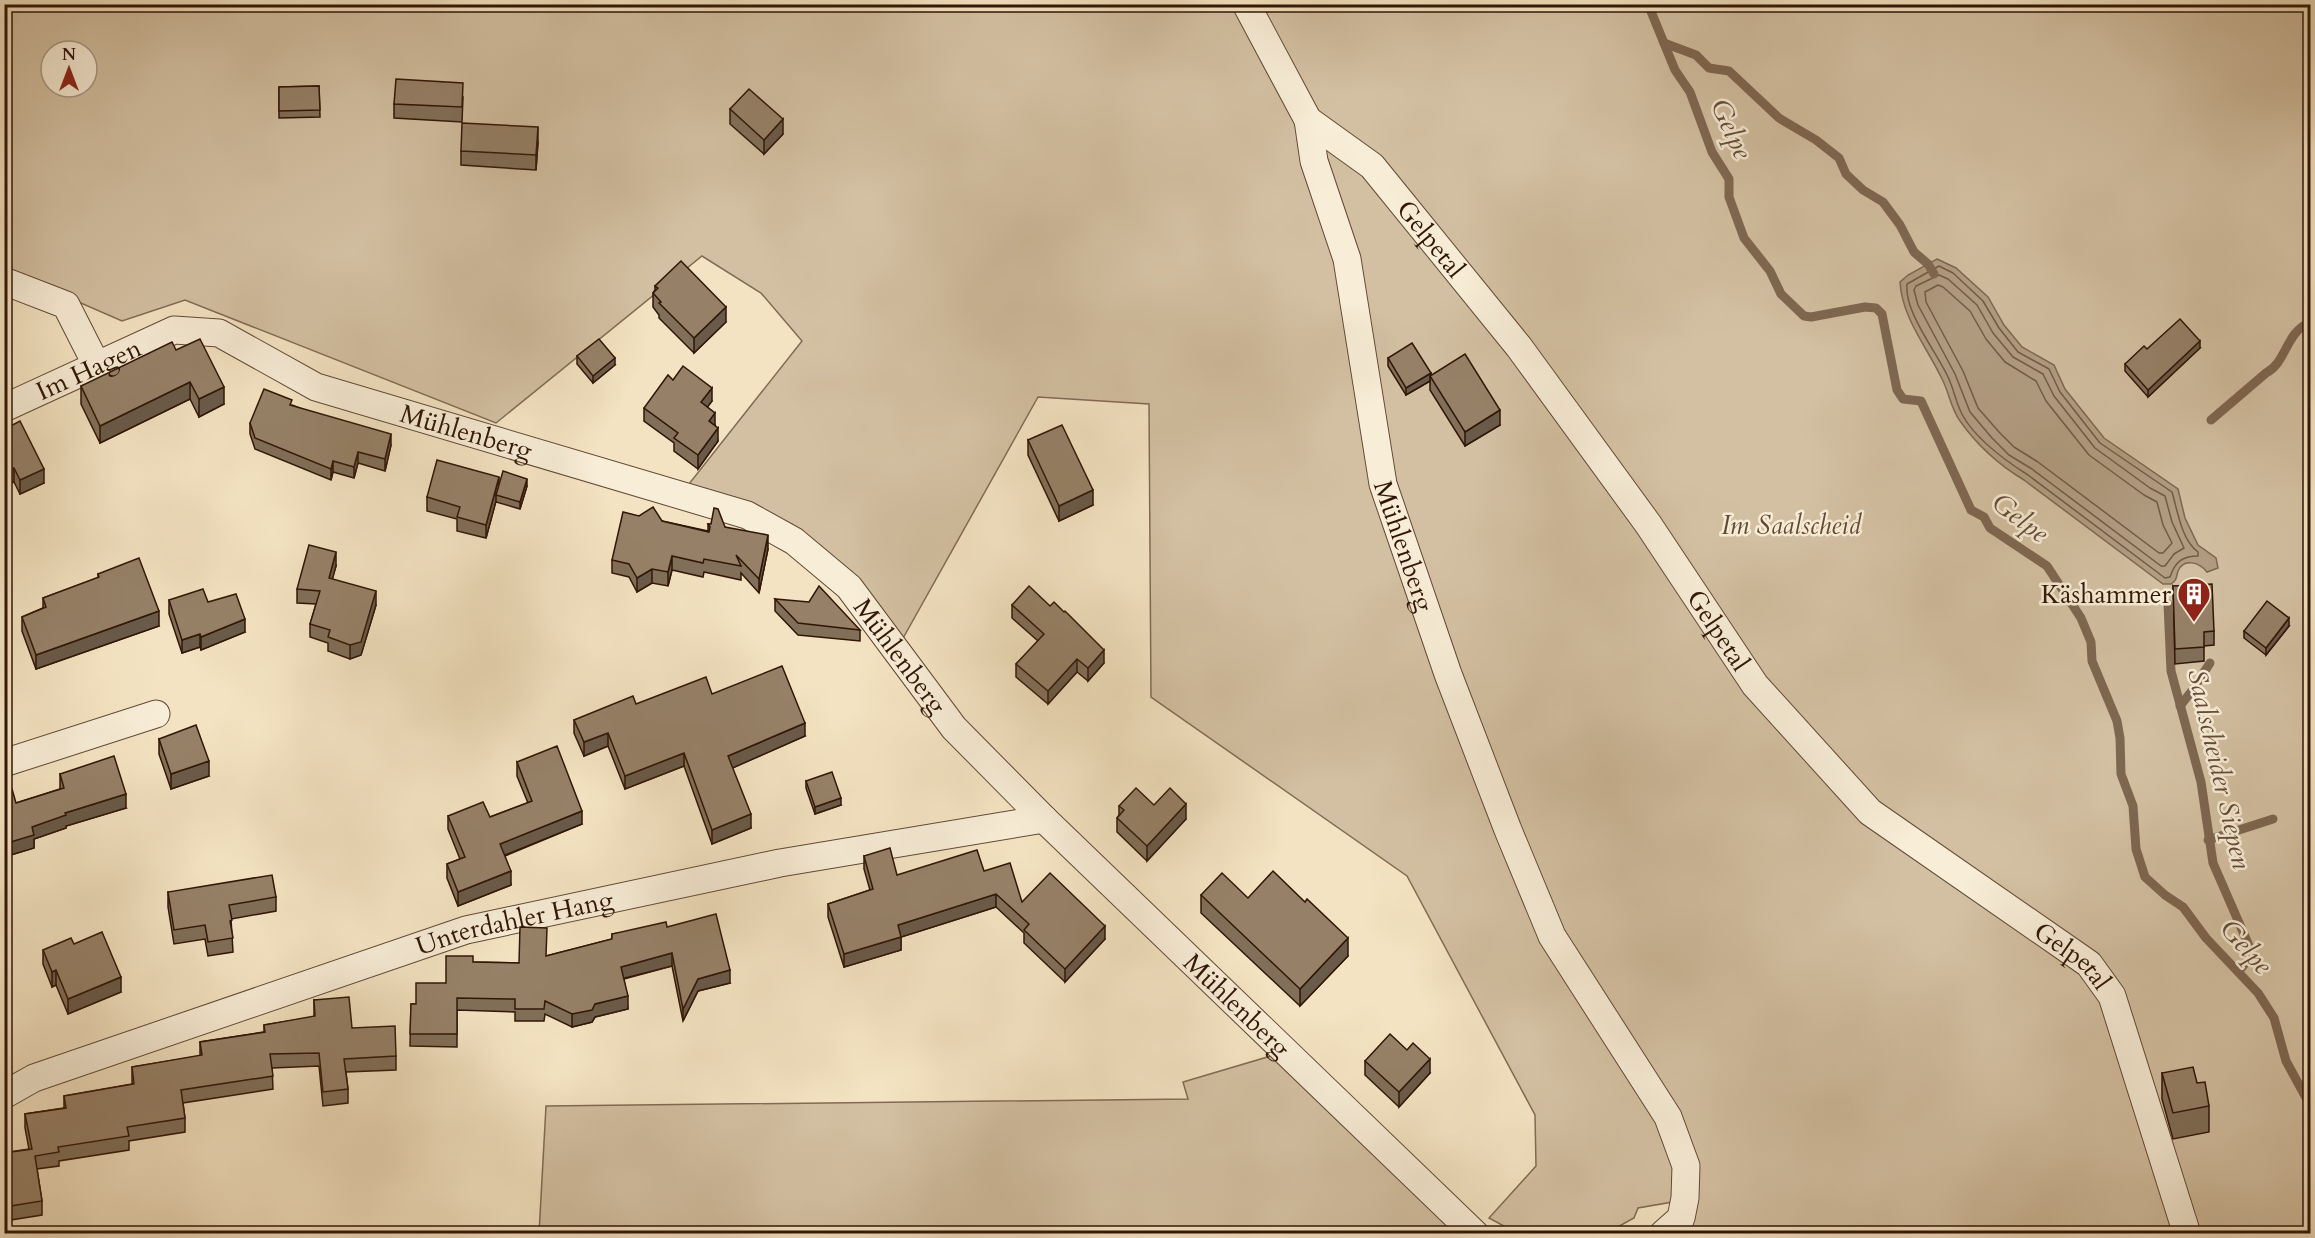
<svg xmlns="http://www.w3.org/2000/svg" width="2315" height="1238" viewBox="0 0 2315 1238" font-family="Cardo,serif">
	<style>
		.green { fill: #d3c0a2; stroke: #826b54; stroke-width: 1.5; fill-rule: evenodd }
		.water { fill: #b29d82; stroke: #7e6751; stroke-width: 1.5 }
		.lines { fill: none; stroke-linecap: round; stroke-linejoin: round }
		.shore { stroke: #725a44; stroke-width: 1.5 }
		.stream { stroke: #7e6751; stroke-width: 9 }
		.minor-casing { stroke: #624936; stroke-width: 29 }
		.minor { stroke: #f8edd7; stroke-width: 27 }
		.wall { fill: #816f59; stroke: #311607; stroke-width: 1.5 }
		.shaded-wall { fill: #695a49; stroke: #311607; stroke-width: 1.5 }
		.building { fill: #968168; stroke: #311607; stroke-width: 1.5 }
		.labels { text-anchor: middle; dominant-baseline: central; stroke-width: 5; stroke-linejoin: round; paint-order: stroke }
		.street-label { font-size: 26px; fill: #311607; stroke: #f8edd7 }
		.park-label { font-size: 26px; font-style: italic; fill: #624936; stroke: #f8edd7 }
		.poi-label { font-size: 26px; fill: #311607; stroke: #f8edd7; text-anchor: end }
		.water-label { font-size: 27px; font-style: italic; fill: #654c38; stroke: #f8edd7 }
	</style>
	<rect width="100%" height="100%" fill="#f4e3c2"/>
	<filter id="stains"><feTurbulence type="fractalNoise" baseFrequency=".00333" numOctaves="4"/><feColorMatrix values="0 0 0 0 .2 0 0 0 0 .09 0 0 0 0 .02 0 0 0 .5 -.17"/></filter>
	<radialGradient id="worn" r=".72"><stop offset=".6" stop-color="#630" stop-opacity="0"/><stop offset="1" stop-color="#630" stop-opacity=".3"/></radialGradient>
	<g class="green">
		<path d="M5,5H2310V1233H1675L1673,1202L1638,1208L1634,1218L1614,1229L1601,1233H1522L1513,1231L1489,1218L1536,1166L1535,1115L1407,876L1151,697L1149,404L1038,397L902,640L850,580L685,489L802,341L761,293L702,256L496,423L185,300L122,321L5,270ZM51,51H87V87H51Z"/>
		<path d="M1274,1055L1455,1233L539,1234L546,1106L1188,1099L1183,1082Z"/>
	</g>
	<path class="water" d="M1937,259L1956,268L1988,297L2004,325L2022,347L2054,365L2065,389L2104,438L2178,489L2185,518L2198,545L2216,558L2218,568L2207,572C2200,563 2184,557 2178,571C2176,578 2177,580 2171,584H2163L2024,480C1999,465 1977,445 1960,421C1951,409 1949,392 1942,379C1927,347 1902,318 1900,282L1908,275Z"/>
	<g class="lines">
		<g class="shore">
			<path d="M1939,266L1953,273L1983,301L1999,328L2018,352L2049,369L2060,392L2100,443L2172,492C2178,512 2181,539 2198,552V556C2182,556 2175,562 2170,577L2165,578L2028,475C2006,461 1976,439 1963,416C1956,404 1954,389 1948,377C1936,351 1904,312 1907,284Z"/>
			<path d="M1939,275L1948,279L1977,305L1993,333L2013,357L2043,374L2054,396L2095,448L2150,488L2165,496L2172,522L2184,548L2174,554L2165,566H2161L2032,469L2009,455L1992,438L1970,412L1955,374L1918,305L1914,290L1916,286Z"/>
			<path d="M1938,285L1943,287L1970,311L1986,339L2005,362L2036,381L2046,401L2089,455L2144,495L2157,502L2163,525L2172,543L2163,553H2159L2038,462L2014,447L1999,432L1978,408L1963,371L1926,302L1925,292Z"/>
		</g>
		<g class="stream">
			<path d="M1648,4L1675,70L1690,92L1712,152L1729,179V197L1744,238L1770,271L1781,294L1804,316L1811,317L1865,307L1876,308L1882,314L1897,390L1903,399L1921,401L1971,510L1984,517L1990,528L2047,566L2081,618L2091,642L2092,661L2117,721L2120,738L2121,774L2133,806L2136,849L2145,877L2165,895L2183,907L2206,938L2258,993L2274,1018L2286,1061L2310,1105"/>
			<path d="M1664,43L1696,55L1709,68L1729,71L1779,118L1816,140L1839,158L1846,174L1863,190L1883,202L1900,225L1914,252L1928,264L1934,274"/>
			<path d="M2211,420L2266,373C2287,362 2285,333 2310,322"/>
			<path d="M2168,604L2171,671L2201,782L2213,863L2250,948V957L2239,971"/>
			<path d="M2195,686L2210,663"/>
			<path d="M2180,706L2191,692"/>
			<path d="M2208,840L2273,819"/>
		</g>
		<g class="minor-casing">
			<g id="minor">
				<path id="s1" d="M1246,4L1308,120L1372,166L1519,347L1648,524L1755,685L1870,812L2089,964L2112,996L2187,1234"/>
				<path id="s2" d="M1308,120L1314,161L1347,259L1383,484L1448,674L1508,830L1552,936L1668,1117L1686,1166L1685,1198L1681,1218L1663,1234"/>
				<path d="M4,281L66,305L97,366"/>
				<path id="s3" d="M4,408L174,330L219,333L316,387L747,515L794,541L849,587L954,728L1044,819L1475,1234"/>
				<path d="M4,763L156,714"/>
				<path id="s4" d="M4,1095L34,1078L466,930L780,863L1044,819"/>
			</g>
		</g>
		<use href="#minor" class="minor"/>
	</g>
	<g class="wall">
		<path d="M319,86L320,117L279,118V87Z"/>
		<path d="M463,97L462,122L394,118V104Z"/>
		<path d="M730,109L783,134L764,154L730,124Z"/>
		<path d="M538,142L536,170L461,165V151Z"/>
		<path d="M2310,190V201L2309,198V191Z"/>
		<path d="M655,286L726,322L694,353L659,318V315L653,307V293L655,290Z"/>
		<path d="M2200,348L2148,397L2125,371V364L2147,349Z"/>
		<path d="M176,350L224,404L199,417L190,399L100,443L81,404V386Z"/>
		<path d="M577,356L615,365L593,383L577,364Z"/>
		<path d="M1388,358L1431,375L1500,425L1465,446L1430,390V381L1406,395L1388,366Z"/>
		<path d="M673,380L712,401L707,407L715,425L718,441L698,469L674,451V443L644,421V408Z"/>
		<path d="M292,405L391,445L385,471L358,463L354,478L333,472L331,480L255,449L250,434V423Z"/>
		<path d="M4,427L44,483L20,494L14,482L4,486Z"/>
		<path d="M1028,440L1093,505L1059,521L1028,455Z"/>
		<path d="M499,486H527L520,509L496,502V501L486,538L457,531V519L427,511V497Z"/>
		<path d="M662,521L708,531V524L725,527L768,549L759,593L741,573V580L704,572L703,577L672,570L668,586L652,583L637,592L629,577L612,573V560Z"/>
		<path d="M336,566L332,579L376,605L361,655L350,659L328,651V643L310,637V624L316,604L297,603V589Z"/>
		<path d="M98,574L159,626L36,669L22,631V617L43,608V598L98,578Z"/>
		<path d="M2173,586L2214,631V645L2204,646V661L2175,664Z"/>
		<path d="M775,599L860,630V641L798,635L775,611Z"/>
		<path d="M169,600L208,602L245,632L201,650L200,647L182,653L169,614Z"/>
		<path d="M1012,605L1104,663L1088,681L1077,672L1048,704L1016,677V664L1038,641L1012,618Z"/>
		<path d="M2289,626L2266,655L2244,638V631Z"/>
		<path d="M712,694L805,736L732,768L751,828L712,844L684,766L625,789L608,746L584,756L574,733V720L636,704Z"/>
		<path d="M159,739L209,776L171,789L159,754Z"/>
		<path d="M517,762L582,824L505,856L511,885L458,906L447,878V864L460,859L448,829V816L490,817L528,803L517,776Z"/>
		<path d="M60,774L126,808L66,826V828L34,839V848L4,857V791L16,803L60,789Z"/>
		<path d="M806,781L841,805L815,814L806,788Z"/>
		<path d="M1154,805L1186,819L1147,861L1117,832V818L1119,815V806Z"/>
		<path d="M864,856L897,875L984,871L1022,902L1105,939L1065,982L1024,943V933L996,907L901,937V950L844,967L828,917V904L870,890L864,869Z"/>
		<path d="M168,892L276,897V911L231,919L233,952L208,956L205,939L174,944L168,907Z"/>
		<path d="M1201,895L1248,898L1348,956L1300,1006L1201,913Z"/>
		<path d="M667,927L730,983L698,991L683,1021L672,966L624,979L628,1009L595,1017L592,1022L572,1027L545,1014L544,1021H515V1012L457,1010V1047L410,1046L411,1004H416L446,983L473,962L519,963L612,939V934Z"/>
		<path d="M74,944L121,992L68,1014L56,985L52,987L43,964V950Z"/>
		<path d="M314,1000L352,1028L396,1056V1070L346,1072L348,1089V1103L323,1106L319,1066L272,1068L273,1089L183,1103L185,1118V1132L129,1141V1150L59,1161V1166L37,1169L42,1201V1215L4,1221V1153L29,1149L25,1128V1114L64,1108V1096L132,1084V1067L200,1056V1042L264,1032V1025L314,1017Z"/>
		<path d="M1365,1061L1430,1073L1399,1107L1365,1075Z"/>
		<path d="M2162,1073L2197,1083L2209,1106V1132L2173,1139L2162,1099Z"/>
	</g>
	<g class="shaded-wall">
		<path d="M783,119V134L764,154V140Z"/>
		<path d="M538,127V142L536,170V155Z"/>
		<path d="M6,299V313L4,319V305Z"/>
		<path d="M726,307V322L694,353V338Z"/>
		<path d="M2200,341V348L2148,397V390Z"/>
		<path d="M615,358V365L593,383V376Z"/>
		<path d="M1431,373V378L1430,376V381L1406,395V388Z"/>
		<path d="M190,382V399L100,443V426Z"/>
		<path d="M224,387V404L199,417V399Z"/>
		<path d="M712,388V401L701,416V402Z"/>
		<path d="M1500,410V425L1465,446V432Z"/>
		<path d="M715,413V426L709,421Z"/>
		<path d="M718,428V441L698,469V455Z"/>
		<path d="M391,434V445L385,471V459Z"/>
		<path d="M358,452V463L354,478V467Z"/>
		<path d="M333,461V472L331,480V469Z"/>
		<path d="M14,468V482L4,486V472Z"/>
		<path d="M44,469V483L20,494V480Z"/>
		<path d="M499,477V491L496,495V501L486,538V525Z"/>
		<path d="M527,479V486L520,509V502Z"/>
		<path d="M1093,490V505L1059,521V506Z"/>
		<path d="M768,535V549L759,593V579Z"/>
		<path d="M336,552V566L329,592V578Z"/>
		<path d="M672,556V570L668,586V572Z"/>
		<path d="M652,569V583L637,592V578Z"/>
		<path d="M376,591V605L361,655L350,659V645Z"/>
		<path d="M159,611V626L36,669V655Z"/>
		<path d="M2289,618V626L2266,655V648Z"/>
		<path d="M245,619V632L201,650V637Z"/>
		<path d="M200,634V647L182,653V640Z"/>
		<path d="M1104,650V663L1088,681V668Z"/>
		<path d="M1077,659V672L1048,704V691Z"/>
		<path d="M805,723V736L728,770V756Z"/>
		<path d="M608,733V746L584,756V742Z"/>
		<path d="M684,753V766L625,789V776Z"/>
		<path d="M209,761V776L171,789V774Z"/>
		<path d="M126,794V808L66,826V828L34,839V848L4,857V844L32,827L65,813Z"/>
		<path d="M841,798V805L815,814V807Z"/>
		<path d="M1186,804V819L1147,861V846Z"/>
		<path d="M582,811V824L500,857V844Z"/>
		<path d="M751,814V828L712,844V830Z"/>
		<path d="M511,871V885L458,906V892Z"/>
		<path d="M996,894V907L898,938V925Z"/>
		<path d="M1105,926V939L1065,982V969Z"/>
		<path d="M901,937V950L844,967V954Z"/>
		<path d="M1348,938V956L1300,1006V989Z"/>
		<path d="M672,953V966L621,979V967Z"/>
		<path d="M56,970V985L52,987V972Z"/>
		<path d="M730,970V983L698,991L683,1021V1009L698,979Z"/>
		<path d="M121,977V992L68,1014V999Z"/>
		<path d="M628,996V1009L595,1017L592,1022L572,1027V1014L595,1004Z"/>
		<path d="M1430,1059V1073L1399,1107V1092Z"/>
	</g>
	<g class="building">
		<path d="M396,79L463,83L462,107L394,104Z"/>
		<path d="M319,86L320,110L279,111V87Z"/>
		<path d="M749,89L783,119L764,140L730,109Z"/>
		<path d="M462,123L538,127L536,155L461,151Z"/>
		<path d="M681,261L726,307L694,338L659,303L661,302L653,293L658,288L655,286Z"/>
		<path d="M2180,319L2200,341L2148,390L2125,364L2144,346L2147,349Z"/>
		<path d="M200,339L224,387L199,399L190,382L100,426L81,386L172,342L176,350Z"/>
		<path d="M599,339L615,358L593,376L577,356Z"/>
		<path d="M1412,343L1431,373L1406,388L1388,358Z"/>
		<path d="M1465,354L1500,410L1465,432L1430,376Z"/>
		<path d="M683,366L712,388L701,402L715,413L709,421L718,428L698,455L674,438L678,433L644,408L668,375L673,380Z"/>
		<path d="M264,389L292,400L290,405L391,434L385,459L358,452L354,467L333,461L331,469L255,438L250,423Z"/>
		<path d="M20,421L44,469L20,480L14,468L4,472V427L5,429Z"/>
		<path d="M1062,425L1093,490L1059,506L1028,440Z"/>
		<path d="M437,460L499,477L486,525L457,517L460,507L427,497Z"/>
		<path d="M503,471L527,479L520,502L496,495Z"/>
		<path d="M653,507L662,521L709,532L710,527L708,524H711L714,508L718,509L725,527L768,535L759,579L736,555L741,566L704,559L703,563L672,556L668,572L652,569L637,578L629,564L612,560L623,512L639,516Z"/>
		<path d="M309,545L336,552L329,578L376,591L361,642L350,645L328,637L330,630L310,624L320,591L297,589Z"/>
		<path d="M139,558L159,611L36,655L22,617L46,607L43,598L99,577L98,574Z"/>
		<path d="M2212,584L2214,631L2204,632V647L2175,649L2173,586Z"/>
		<path d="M819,586L860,630L798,623L775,599L809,602Z"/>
		<path d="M1029,586L1050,606L1054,602L1064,612L1065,611L1104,650L1088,668L1077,659L1048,691L1016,664L1044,634L1012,605Z"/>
		<path d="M203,589L208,602L236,594L245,619L201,637L200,634L182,640L169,600Z"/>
		<path d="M2267,601L2289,618L2266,648L2244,631Z"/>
		<path d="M782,666L805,723L728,756L751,814L712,830L684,753L625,776L608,733L584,742L574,720L633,696L636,704L706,677L712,694Z"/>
		<path d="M196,725L209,761L171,774L159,739Z"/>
		<path d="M557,746L582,811L500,844L511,871L458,892L447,864L465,857L448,816L483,802L490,817L532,801L517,762Z"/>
		<path d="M114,756L126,794L65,813L66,815L32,827L34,835L4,844V791L12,789L16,803L64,788L60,774Z"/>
		<path d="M832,772L841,798L815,807L806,781Z"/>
		<path d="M1136,788L1154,805L1170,788L1186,804L1147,846L1117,818L1124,810L1119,806Z"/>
		<path d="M890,848L897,875L977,850L984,871L1010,863L1022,902L1050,873L1105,926L1065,969L1024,930L1029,924L996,894L898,925L901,937L844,954L828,904L873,889L864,856Z"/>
		<path d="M1273,871L1305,902L1307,899L1348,938L1300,989L1201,895L1222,873L1248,898Z"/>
		<path d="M272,875L276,897L229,905L232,920L230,921L233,938L208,942L205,925L174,930L168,892Z"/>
		<path d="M716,914L730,970L698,979L683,1009L672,953L621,967L628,996L595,1004L592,1010L572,1014L545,1001L544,1009H515V999L457,998V1034H410L411,1004H416V983H446V956H473V962L519,963L520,927L547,928L546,956L612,939V934L666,922L667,927Z"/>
		<path d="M102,932L121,977L68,999L56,970L52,972L43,950L71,938L74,944Z"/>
		<path d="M349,997L352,1028L395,1026L396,1056L344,1059L348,1089L323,1092L319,1053L270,1054L273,1076L181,1090L185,1118L127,1127L129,1136L58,1147L59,1152L35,1156L42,1201L4,1207V1153L32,1149L25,1114L66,1108L64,1096L134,1084L132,1067L202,1055L200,1042L265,1032L264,1025L315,1016L314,1000Z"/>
		<path d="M1390,1034L1407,1050L1413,1043L1430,1059L1399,1092L1365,1061Z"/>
		<path d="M2193,1067L2197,1083L2205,1082L2209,1106L2173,1113L2162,1073Z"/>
	</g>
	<defs>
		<g id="building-pin" transform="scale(1.725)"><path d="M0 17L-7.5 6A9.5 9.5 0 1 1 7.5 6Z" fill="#8f2418" stroke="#f8edd7"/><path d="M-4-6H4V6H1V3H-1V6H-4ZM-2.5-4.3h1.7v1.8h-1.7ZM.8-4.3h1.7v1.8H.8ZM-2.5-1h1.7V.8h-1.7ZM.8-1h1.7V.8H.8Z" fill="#fff"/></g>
	</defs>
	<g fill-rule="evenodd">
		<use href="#building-pin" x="2194" y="594"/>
	</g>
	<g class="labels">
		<g class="street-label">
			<text stroke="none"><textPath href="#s1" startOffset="304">Gelpetal</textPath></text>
			<text stroke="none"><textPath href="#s3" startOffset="93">Im Hagen</textPath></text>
			<text stroke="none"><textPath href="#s3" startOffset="500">Mühlenberg</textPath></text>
			<text stroke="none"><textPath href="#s2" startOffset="438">Mühlenberg</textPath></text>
			<text stroke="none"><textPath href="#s1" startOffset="790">Gelpetal</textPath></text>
			<text stroke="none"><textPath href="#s3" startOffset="1004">Mühlenberg</textPath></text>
			<text stroke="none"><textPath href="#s4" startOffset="540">Unterdahler Hang</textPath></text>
			<text stroke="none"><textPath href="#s1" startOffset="1276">Gelpetal</textPath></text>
			<text stroke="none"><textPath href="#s3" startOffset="1490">Mühlenberg</textPath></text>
		</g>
		<g class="park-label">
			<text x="1791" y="525">Im Saalscheid</text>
		</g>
		<g class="poi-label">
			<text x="2171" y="594">Käshammer</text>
		</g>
		<g class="water-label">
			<text transform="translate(1731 129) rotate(65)">Gelpe</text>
			<text transform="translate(2020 518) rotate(37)">Gelpe</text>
			<text transform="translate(2219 769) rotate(77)">Saalscheider Siepen</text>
			<text transform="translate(2246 947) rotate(48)">Gelpe</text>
		</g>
	</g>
	<rect width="2315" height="1238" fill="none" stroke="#f4e3c2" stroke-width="24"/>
	<rect x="6" y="6" width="2303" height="1226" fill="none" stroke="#311607" stroke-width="3"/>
	<rect x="12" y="12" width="2291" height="1214" fill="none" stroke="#311607" stroke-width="1.5"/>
	<g transform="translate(69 69)"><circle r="28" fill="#f8edd7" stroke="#a89784" stroke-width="1.5"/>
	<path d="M0-4.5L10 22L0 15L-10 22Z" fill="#8f2418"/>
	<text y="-9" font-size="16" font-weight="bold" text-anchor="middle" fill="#311607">N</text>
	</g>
	<rect width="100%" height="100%" filter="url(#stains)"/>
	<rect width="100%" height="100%" fill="url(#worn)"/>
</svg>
